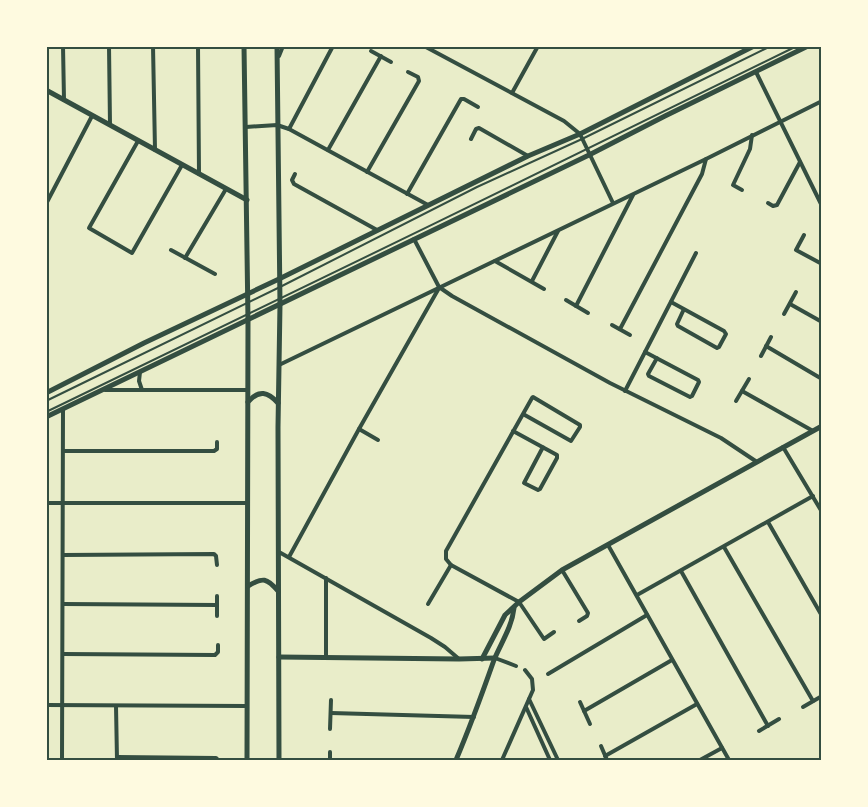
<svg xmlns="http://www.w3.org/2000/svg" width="868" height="807" viewBox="0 0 868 807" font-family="'Playfair Display',serif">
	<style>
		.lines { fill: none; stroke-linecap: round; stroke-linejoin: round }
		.service { stroke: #344e41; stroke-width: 2 }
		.minor { stroke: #344e41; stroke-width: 4 }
		.tertiary { stroke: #344e41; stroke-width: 5 }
		.secondary { stroke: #344e41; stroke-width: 5 }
		.neatline { fill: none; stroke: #344e41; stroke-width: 2 }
	</style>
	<rect width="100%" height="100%" fill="#e9edc9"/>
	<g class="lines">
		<g class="service">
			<path d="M46,401L280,287L477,187L582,139L771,46"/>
			<path d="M46,412C297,291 547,169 797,46"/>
		</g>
		<g class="minor">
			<path d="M63,46L64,100"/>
			<path d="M109,46L110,125"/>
			<path d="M153,46L155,150"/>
			<path d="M198,46L199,174"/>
			<path d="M424,46L564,121L580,134L613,203"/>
			<path d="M371,51L391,62"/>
			<path d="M279,56L283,46"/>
			<path d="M756,72L822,206"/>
			<path d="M512,93L538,46"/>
			<path d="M246,127L277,125L289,129L428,205"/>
			<path d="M289,129L333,46"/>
			<path d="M471,139L476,129L479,128L528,156"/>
			<path d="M138,141L89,228L132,253L182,165"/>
			<path d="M328,150L381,56"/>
			<path d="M367,172L419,81L418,77L408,72"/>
			<path d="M295,174L292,180L294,184L377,230"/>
			<path d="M742,190L733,185L750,149L752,135"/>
			<path d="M407,194L461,99H464L478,107"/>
			<path d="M768,203L773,206L777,205L800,162"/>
			<path d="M46,204L92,116"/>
			<path d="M804,235L796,250L822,264"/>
			<path d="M414,239L439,287L452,296L610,383L721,438L757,462"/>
			<path d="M171,250L215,274"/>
			<path d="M185,258L226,189"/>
			<path d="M495,261L544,289"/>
			<path d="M532,281L558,231"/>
			<path d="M566,300L588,313"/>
			<path d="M671,302L724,331L726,334L719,347L717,348L678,326L677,324L684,309"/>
			<path d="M790,304L822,322"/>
			<path d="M576,306L633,195"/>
			<path d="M784,314L796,292"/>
			<path d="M612,325L630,335"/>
			<path d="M620,329L702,174L706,159"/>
			<path d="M766,346L822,379"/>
			<path d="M645,352L698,380L699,382L692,396L690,397L649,376L648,374L657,358"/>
			<path d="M761,356L771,337"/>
			<path d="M279,365L706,159L822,101"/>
			<path d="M140,372L139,381L142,390"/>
			<path d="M105,390H248"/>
			<path d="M625,391L696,253"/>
			<path d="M742,391L813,431"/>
			<path d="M736,401L749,379"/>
			<path d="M523,414L571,441L580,427V425L533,397L532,398L446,551V559L451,565L519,602L544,639L554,632"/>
			<path d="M359,429L378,440"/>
			<path d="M513,431L557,455V458L540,489L538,490L524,483L543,447"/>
			<path d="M783,447L822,512"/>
			<path d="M63,451H214L217,449V442"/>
			<path d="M46,503H248"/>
			<path d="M768,522L822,616"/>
			<path d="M608,545L729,760"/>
			<path d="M724,547L813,701"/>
			<path d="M279,552L431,638L445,647L459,659"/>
			<path d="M63,555L214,554L216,556L217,565"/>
			<path d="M289,557L359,429L439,288"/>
			<path d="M562,570L588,613L587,616L579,621"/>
			<path d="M681,571L768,726"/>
			<path d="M637,595L813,496"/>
			<path d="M217,596V616"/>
			<path d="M63,604L217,605"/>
			<path d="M428,604L451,565"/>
			<path d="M63,654L215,655L218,652V645"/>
			<path d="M326,658V578"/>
			<path d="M495,658L516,666"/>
			<path d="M548,674L647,615"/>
			<path d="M529,699L558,760"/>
			<path d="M580,702L590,724"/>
			<path d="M46,705L247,706"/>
			<path d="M116,706L117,760"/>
			<path d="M526,707L550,760"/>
			<path d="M803,707L822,696"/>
			<path d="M584,711L672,660"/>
			<path d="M331,713L474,717"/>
			<path d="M330,729L331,700"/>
			<path d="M759,731L779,719"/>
			<path d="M601,746L607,760"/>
			<path d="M605,756L697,704"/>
			<path d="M117,757L216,758L218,760"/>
			<path d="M62,760L63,409"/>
			<path d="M330,760V752"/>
			<path d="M502,760L533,690L532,679L525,670"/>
			<path d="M700,760L722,748"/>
		</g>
		<g class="tertiary">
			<path d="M46,90L247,200"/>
			<path d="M279,657L459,659L495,658"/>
			<path d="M482,659L505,615L519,602L562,570L822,426"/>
			<path d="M456,760C470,727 482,694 494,660C501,643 512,627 514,608"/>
		</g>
		<g class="secondary">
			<path d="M244,46L248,320L247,760"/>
			<path d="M277,46L280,304L278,427L279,760"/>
			<path d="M46,393L144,343L279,279L528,156L580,134L754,46"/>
			<path d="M248,402C259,389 268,392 278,403"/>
			<path d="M46,417L589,155L665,116L808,46"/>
			<path d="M248,586C263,577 267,578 278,591"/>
		</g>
	</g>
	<rect width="868" height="807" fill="none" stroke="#fefae0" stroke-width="96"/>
	<rect x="48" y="48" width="772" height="711" class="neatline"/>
</svg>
